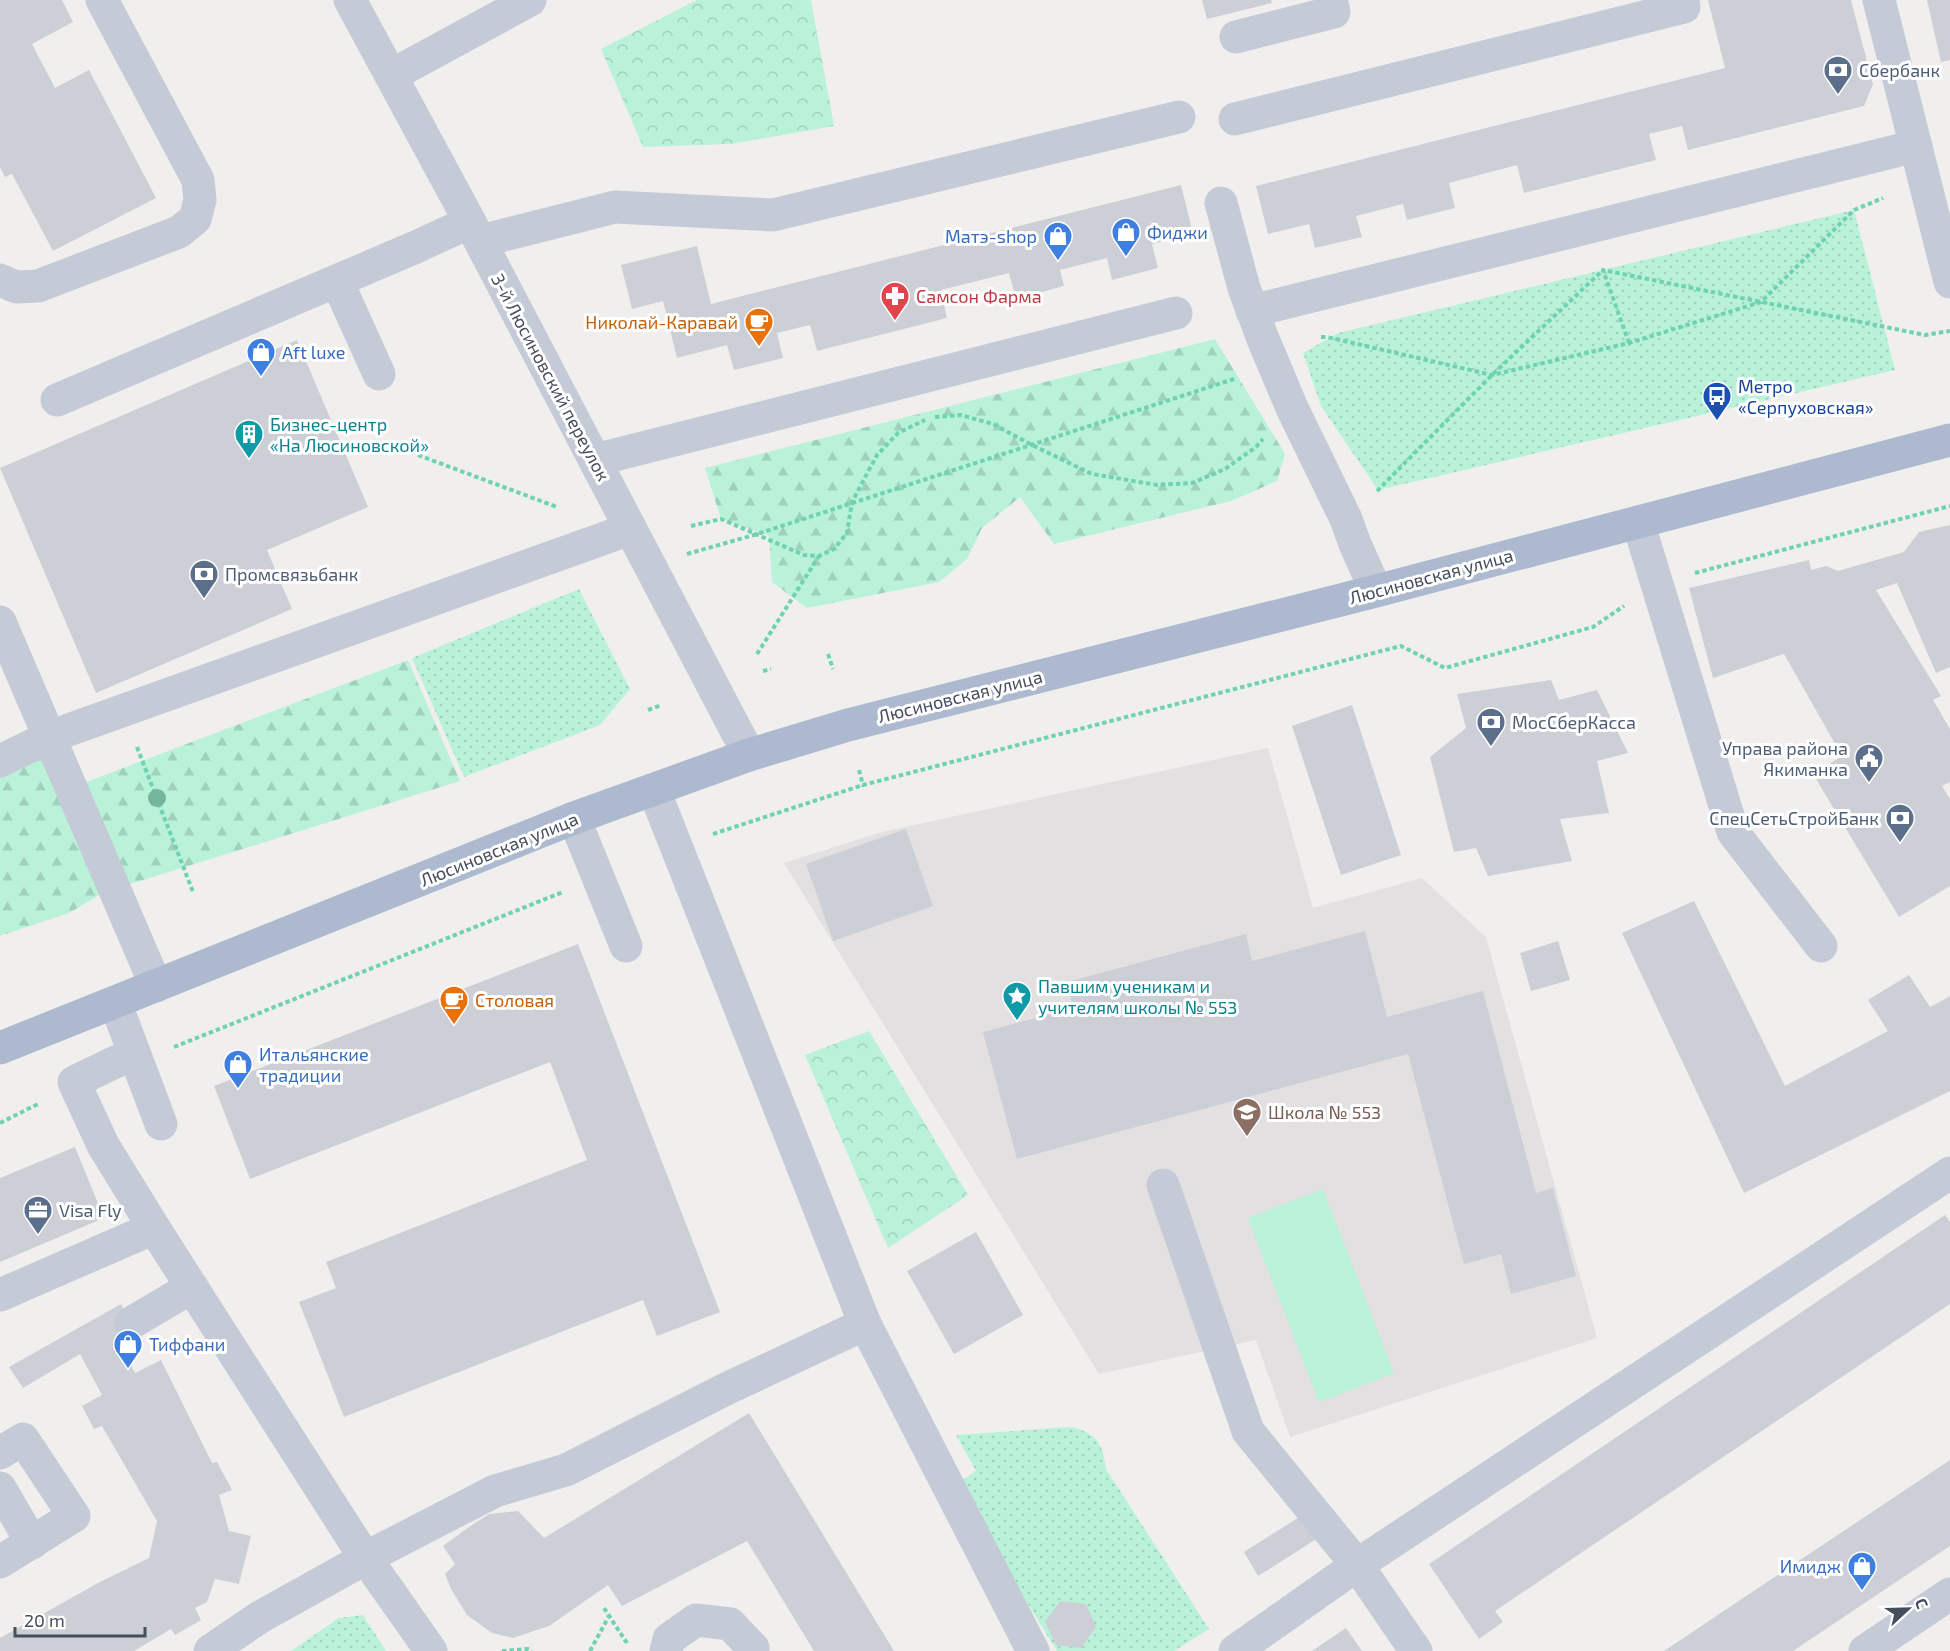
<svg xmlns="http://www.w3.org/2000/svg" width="1950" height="1651" viewBox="0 0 1950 1651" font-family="'Exo 2',sans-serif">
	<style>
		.education { fill: #e2e0e0 }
		.grass { fill: url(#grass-dots) }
		.forest { fill: url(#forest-firs) }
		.park { fill: url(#park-crowns) }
		.pitch { fill: #b9f2d8 }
		.building { fill: #cdcfd6 }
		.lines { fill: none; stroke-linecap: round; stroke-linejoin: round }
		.path { stroke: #6fd2b0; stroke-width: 4; stroke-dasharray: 4.5 3; stroke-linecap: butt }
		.minor { stroke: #c4cbd7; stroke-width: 33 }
		.major { stroke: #acb9cf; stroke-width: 33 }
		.tree { fill: #75b49d }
		.labels { text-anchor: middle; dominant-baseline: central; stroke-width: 6; stroke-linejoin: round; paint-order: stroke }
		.service-label { font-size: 18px; fill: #4e5e75; stroke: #fff; text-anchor: start }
		.shop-label { font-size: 18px; fill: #366cbe; stroke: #fff; text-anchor: start }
		.health-label { font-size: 18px; fill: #be3a42; stroke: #fff; text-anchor: start }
		.food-label { font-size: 18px; fill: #c56008; stroke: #fff; text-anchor: end }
		.street-label { font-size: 18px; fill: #454e5d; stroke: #fff }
		.transit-label { font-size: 18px; fill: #164399; stroke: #fff; text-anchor: start }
		.culture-label { font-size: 18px; fill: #0d838f; stroke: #fff; text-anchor: start }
		.education-label { font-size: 18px; fill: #785e54; stroke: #fff; text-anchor: start }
	</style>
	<defs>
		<pattern id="grass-dots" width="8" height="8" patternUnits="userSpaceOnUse" patternTransform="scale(1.5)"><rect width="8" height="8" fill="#b9f2d8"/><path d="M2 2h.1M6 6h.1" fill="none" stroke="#a0d1bc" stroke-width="1.8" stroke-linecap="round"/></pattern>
		<pattern id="forest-firs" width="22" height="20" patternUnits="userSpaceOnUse" patternTransform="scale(1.5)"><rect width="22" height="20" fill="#b9f2d8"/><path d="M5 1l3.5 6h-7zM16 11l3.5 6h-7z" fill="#a0d1bc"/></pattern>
		<pattern id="park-crowns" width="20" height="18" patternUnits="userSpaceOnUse" patternTransform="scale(1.5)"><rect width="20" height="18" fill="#b9f2d8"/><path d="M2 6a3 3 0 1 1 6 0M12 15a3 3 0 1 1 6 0" fill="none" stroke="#a0d1bc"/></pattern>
	</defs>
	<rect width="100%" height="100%" fill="#f1efee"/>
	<path class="education" d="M1268,748L1313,908L1422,878L1486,937L1597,1338L1290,1437L1256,1340L1099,1374L784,863L882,832Z"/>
	<g class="grass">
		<path d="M1854,210L1895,370L1378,490L1321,406L1303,353L1338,333Z"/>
		<path d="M579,589L630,689L600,725L464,777L412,658Z"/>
		<path d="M1071,1427C1097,1433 1103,1444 1106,1469L1209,1629L1174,1651H1057L1005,1567L959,1482L976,1471L956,1435Z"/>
		<path d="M363,1615L386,1651H291L339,1618Z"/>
	</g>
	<g class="forest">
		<path d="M1215,339L1285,454L1277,481L1231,501L1054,544L1020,497L982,528L967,559L939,582L807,608L772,582L769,536L721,519L705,468Z"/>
		<path d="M408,660L460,781L121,887L81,784Z"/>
		<path d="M45,745L104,892L69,913L0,936V767Z"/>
	</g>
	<g class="park">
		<path d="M697,0H811L834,126L730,144L643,147L601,49Z"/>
		<path d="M869,1031L968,1195L888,1248L805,1055Z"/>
	</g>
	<path class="pitch" d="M1323,1189L1394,1373L1319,1402L1248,1218Z"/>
	<g class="building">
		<path d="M0,0H62L73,22L32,44L55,88L89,70L156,198L53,251L12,174L5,177L0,167Z"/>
		<path d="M1202,0H1271L1272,3L1207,19Z"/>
		<path d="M1708,0H1851L1873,84L1864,106L1688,150L1682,126L1649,134L1656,160L1524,193L1517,165L1449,183L1455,208L1407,220L1403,204L1356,216L1362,237L1315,248L1309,224L1268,234L1256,186L1725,68Z"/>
		<path d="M1927,0H1950V60L1941,62Z"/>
		<path d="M1181,185L1193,234L1152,244L1158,268L1112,280L1107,258L1060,270L1064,286L1016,299L1009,273L941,290L947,318L817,351L810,325L777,333L783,358L734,370L727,345L677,358L663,301L632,309L621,265L697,246L711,304Z"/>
		<path d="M297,340L368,507L267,550L292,609L96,693L0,468Z"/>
		<path d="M1950,525V667L1936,673L1897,583L1876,590L1941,696L1933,700L1950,729V782L1942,786L1950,799V886L1899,917L1813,774L1842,756L1784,654L1713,678L1689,588L1809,560L1811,570L1826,566L1838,571L1904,552L1919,532Z"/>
		<path d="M1551,680L1559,700L1597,690L1628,753L1597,761L1609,813L1560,819L1572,861L1488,876L1476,848L1454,852L1430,757L1466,728L1457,694Z"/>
		<path d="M1352,705L1401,855L1341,875L1292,726Z"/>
		<path d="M906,829L933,906L833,941L806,864Z"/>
		<path d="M1694,901L1785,1086L1888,1031L1868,1000L1909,975L1930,1007L1950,996V1091L1744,1193L1622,933Z"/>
		<path d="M1365,931L1387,1017L1483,991L1536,1193L1553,1188L1576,1276L1511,1294L1501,1254L1464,1264L1408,1054L1017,1159L983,1032L1073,1008L1067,982L1246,934L1252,961Z"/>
		<path d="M1558,941L1570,980L1531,991L1520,953Z"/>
		<path d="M578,944L720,1312L657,1336L643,1300L344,1417L299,1302L336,1288L326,1262L587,1160L550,1062L250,1179L214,1086Z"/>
		<path d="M75,1147L104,1218L0,1262V1178Z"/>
		<path d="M1945,1215L1950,1222V1304L1495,1611L1503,1622L1479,1639L1429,1564Z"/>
		<path d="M976,1232L1023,1315L954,1354L907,1271Z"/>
		<path d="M121,1304L141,1340L124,1353L135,1373L161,1360L212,1463L217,1462L232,1490L219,1495L229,1531L251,1536L239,1584L215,1579L207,1602L195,1608L201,1620L175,1635L171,1629L134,1651H0V1638L98,1583L149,1558L157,1521L102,1426L94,1429L82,1406L102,1395L80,1354L23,1388L9,1367Z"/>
		<path d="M749,1413L894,1651H814L747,1541L622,1606L608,1585L549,1626L513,1638L492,1633L467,1615L451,1589L445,1574L455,1564L443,1546L469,1527L489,1514L518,1511L544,1538Z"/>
		<path d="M1950,1460V1546L1793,1651H1664Z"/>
		<path d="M1301,1516L1315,1540L1258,1576L1244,1552Z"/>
		<path d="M1060,1601L1086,1604L1096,1627L1081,1648L1056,1645L1045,1622Z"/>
		<path d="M1346,1628L1362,1651H1312Z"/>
	</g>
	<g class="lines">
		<g class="path">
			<path d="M1321,337H1327L1492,375L1629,343L1761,302L1854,210L1883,198"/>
			<path d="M1629,343L1603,270L1925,335L1950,331"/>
			<path d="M935,417L961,415L993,424L1032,445L1092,474L1157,485L1192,483L1225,469L1256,447L1263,439"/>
			<path d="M418,455L557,507"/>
			<path d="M1377,491L1492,375L1603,270"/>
			<path d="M691,526L721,519L804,555L819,556L834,549L847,533L852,502L877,455L898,433L925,420"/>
			<path d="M687,554L754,535L1237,378"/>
			<path d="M1695,573L1950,506"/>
			<path d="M757,654L819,556"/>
			<path d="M828,654L833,669"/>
			<path d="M763,671L771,669"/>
			<path d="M648,710L662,705"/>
			<path d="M137,747L193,892"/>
			<path d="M859,770L863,785L1401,646L1445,668L1593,627L1624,606"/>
			<path d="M713,834L863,785"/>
			<path d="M174,1047L563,892"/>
			<path d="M0,1123L40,1103"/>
			<path d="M604,1608L627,1643"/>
			<path d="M502,1651L528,1649L532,1651"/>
			<path d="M590,1651L609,1616"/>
		</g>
		<g class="minor">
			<path d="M350,0L470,222L749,755"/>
			<path d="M1879,0L1950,282"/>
			<path d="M1236,37L1334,12L1331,0"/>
			<path d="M392,75L530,0"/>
			<path d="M1235,119L1684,7L1683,0"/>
			<path d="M1221,203L1244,288L1263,339L1292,408L1346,519L1355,544L1376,591"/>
			<path d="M480,241L615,207L773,215L1179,117"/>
			<path d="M0,280L16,287L38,286L179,232L195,219L200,200L198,180L102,0"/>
			<path d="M337,281L379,374"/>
			<path d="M1252,311L1916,146"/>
			<path d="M57,400L416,247L470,222"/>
			<path d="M595,460L1176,313"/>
			<path d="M1638,522L1733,832L1821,946"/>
			<path d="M0,622L156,986"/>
			<path d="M0,761L49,737L630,529"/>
			<path d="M654,790L865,1324L1033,1651"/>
			<path d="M574,818L626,946"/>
			<path d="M115,1002L161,1124"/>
			<path d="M134,1053L74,1082L103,1145L154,1228L358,1547L431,1651"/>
			<path d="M1163,1185L1248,1431L1357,1565L1416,1651"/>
			<path d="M0,1295L154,1228"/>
			<path d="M131,1323L192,1287"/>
			<path d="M0,1453L23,1439L74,1516L0,1562"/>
			<path d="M0,1488L32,1543"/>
			<path d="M210,1651L260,1617L375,1553L495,1491L566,1470L728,1388L865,1324"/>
			<path d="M666,1651L669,1639L696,1620L730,1624L753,1648V1651"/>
			<path d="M1235,1651L1357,1565L1950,1173"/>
			<path d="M1865,1651L1950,1594"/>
		</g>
		<path class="major" d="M0,1048L574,818L749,755L848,725L1376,591L1950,440"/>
	</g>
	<circle class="tree" cx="157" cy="798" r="9"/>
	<defs>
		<g id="bank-pin" transform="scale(1.5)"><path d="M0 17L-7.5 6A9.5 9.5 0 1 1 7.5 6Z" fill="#5c6f8a" stroke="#fff"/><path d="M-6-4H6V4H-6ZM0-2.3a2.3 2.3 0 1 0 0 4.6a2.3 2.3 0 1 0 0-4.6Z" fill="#fff"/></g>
		<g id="shop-pin" transform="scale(1.5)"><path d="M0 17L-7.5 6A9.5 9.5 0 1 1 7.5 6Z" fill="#3f7fe0" stroke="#fff"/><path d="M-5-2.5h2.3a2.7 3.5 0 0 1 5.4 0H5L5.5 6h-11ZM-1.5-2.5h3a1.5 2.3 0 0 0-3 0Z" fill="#fff"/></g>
		<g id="pharmacy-pin" transform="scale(1.5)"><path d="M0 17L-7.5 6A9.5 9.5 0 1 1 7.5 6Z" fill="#e0444e" stroke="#fff"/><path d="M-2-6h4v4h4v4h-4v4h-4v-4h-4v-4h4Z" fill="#fff"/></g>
		<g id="cafe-pin" transform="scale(1.5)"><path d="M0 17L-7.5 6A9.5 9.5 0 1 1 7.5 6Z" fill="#e8710a" stroke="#fff"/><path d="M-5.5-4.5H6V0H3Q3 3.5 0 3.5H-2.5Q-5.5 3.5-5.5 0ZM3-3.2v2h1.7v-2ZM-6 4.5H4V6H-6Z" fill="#fff"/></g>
		<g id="bus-pin" transform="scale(1.5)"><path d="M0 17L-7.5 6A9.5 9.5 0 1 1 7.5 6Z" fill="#1a4fb4" stroke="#fff"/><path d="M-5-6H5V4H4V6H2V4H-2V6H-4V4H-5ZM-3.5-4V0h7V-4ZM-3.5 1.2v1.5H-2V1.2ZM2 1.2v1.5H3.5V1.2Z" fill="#fff"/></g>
		<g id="building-pin" transform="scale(1.5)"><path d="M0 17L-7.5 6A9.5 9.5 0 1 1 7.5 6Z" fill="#0f9aa8" stroke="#fff"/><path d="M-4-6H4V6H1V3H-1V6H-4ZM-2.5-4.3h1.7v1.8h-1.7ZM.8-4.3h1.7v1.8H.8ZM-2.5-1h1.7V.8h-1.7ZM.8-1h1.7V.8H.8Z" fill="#fff"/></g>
		<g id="civic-pin" transform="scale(1.5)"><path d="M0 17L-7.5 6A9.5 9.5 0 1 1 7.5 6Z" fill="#5c6f8a" stroke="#fff"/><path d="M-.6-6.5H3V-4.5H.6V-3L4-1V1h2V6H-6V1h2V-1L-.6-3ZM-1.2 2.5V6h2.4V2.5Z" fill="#fff"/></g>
		<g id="sight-pin" transform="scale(1.5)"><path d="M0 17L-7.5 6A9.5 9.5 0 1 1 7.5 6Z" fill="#0f9aa8" stroke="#fff"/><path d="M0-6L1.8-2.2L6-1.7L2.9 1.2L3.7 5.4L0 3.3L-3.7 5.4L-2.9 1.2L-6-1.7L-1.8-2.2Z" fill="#fff"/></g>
		<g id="school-pin" transform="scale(1.5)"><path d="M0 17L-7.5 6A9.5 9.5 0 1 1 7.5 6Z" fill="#8d6e63" stroke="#fff"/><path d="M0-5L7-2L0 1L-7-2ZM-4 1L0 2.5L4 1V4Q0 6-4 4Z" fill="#fff"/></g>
		<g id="office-pin" transform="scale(1.5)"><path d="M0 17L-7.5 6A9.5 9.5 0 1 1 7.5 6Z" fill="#5c6f8a" stroke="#fff"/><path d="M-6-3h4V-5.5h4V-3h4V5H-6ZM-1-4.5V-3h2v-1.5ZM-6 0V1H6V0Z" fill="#fff"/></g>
	</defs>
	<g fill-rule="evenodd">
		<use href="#bank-pin" x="1838" y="70"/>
		<use href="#shop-pin" x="1126" y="232"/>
		<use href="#shop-pin" x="1058" y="236"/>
		<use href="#pharmacy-pin" x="895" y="296"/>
		<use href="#cafe-pin" x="759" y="322"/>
		<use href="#shop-pin" x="261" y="352"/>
		<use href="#bus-pin" x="1717" y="396"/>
		<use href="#building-pin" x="249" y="434"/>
		<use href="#bank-pin" x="204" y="574"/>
		<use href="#bank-pin" x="1491" y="722"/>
		<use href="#civic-pin" x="1869" y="758"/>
		<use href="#bank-pin" x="1900" y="818"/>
		<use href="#sight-pin" x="1017" y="996"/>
		<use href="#cafe-pin" x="454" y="1000"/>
		<use href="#shop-pin" x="238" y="1064"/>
		<use href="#school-pin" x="1247" y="1112"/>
		<use href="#office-pin" x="38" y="1210"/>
		<use href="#shop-pin" x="128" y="1344"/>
		<use href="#shop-pin" x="1862" y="1566"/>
	</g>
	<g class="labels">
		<g class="service-label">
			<text x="1859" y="70">Сбербанк</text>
			<text x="225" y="574">Промсвязьбанк</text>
			<text x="1512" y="722">МосСберКасса</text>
			<text x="1848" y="748" text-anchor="end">Управа района<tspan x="1848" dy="21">Якиманка</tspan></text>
			<text x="1879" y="818" text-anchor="end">СпецСетьСтройБанк</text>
			<text x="59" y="1210">Visa Fly</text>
		</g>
		<g class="shop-label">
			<text x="1147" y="232">Фиджи</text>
			<text x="1037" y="236" text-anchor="end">Матэ-shop</text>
			<text x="282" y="352">Aft luxe</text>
			<text x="259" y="1054">Итальянские<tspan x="259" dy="21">традиции</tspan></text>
			<text x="149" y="1344">Тиффани</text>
			<text x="1841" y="1566" text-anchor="end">Имидж</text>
		</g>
		<g class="health-label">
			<text x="916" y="296">Самсон Фарма</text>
		</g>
		<g class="food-label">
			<text x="738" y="322">Николай-Каравай</text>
			<text x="475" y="1000" text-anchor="start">Столовая</text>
		</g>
		<g class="street-label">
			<text transform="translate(551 377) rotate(62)">3-й Люсиновский переулок</text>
			<text transform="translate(1431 576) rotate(-15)">Люсиновская улица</text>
			<text transform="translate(960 696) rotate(-14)">Люсиновская улица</text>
			<text transform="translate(499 849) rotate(-22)">Люсиновская улица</text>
		</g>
		<g class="transit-label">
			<text x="1738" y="386">Метро<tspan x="1738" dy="21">«Серпуховская»</tspan></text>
		</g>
		<g class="culture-label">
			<text x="270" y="424">Бизнес-центр<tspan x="270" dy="21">«На Люсиновской»</tspan></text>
			<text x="1038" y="986">Павшим ученикам и<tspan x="1038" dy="21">учителям школы № 553</tspan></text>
		</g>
		<g class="education-label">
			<text x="1268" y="1112">Школа № 553</text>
		</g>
	</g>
	<g transform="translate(1908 1609) rotate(68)" stroke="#ffffff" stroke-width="4.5" paint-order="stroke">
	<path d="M0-4.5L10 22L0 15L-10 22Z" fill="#454e5d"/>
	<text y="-9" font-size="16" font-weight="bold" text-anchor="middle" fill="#454e5d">С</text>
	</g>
	<path d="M15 1627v9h130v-9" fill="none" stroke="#454e5d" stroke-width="3"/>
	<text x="24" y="1627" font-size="18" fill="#454e5d" stroke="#ffffff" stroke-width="4.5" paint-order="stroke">20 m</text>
</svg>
